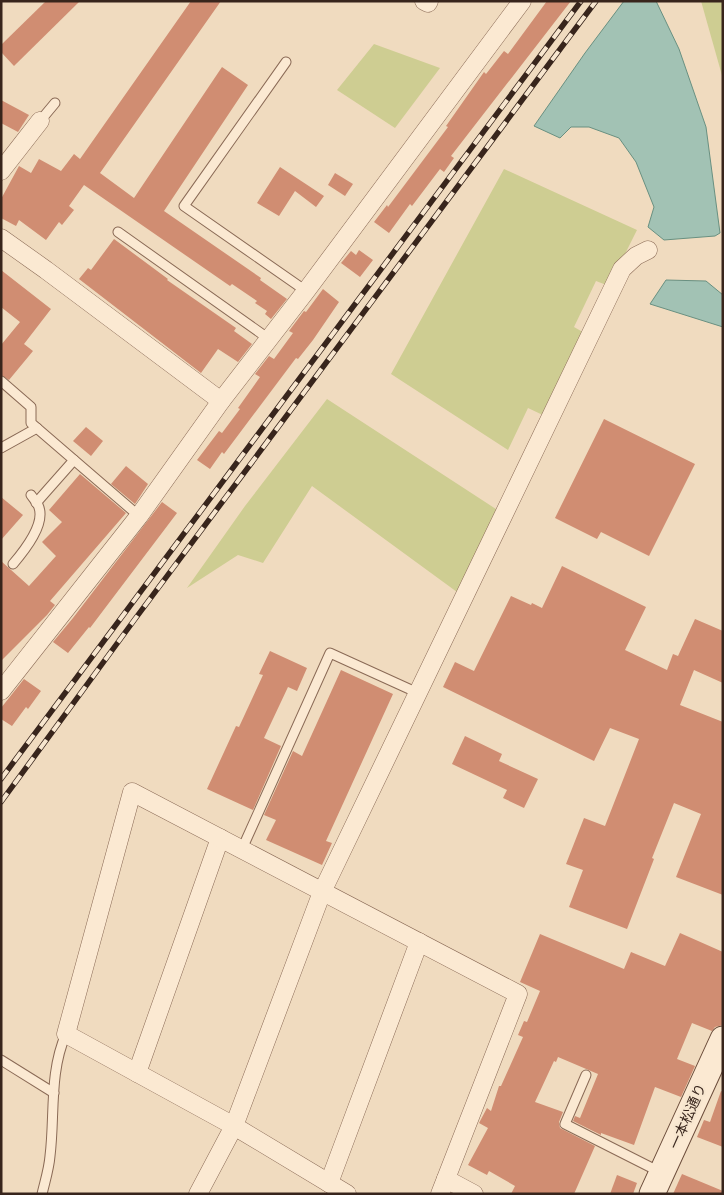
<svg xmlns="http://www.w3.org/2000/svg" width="724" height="1195" viewBox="0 0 724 1195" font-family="'PT Serif','Noto Sans JP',serif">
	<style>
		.green { fill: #cecd92 }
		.water { fill: #a2c2b4; stroke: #699081 }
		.building { fill: #d08d72 }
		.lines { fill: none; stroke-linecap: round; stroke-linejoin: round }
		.lane-casing { stroke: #8a6a56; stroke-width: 11 }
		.street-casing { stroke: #8a6a56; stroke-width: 19 }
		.secondary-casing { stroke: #6b4c3a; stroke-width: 27 }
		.lane { stroke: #fbe9d2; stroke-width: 9 }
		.street { stroke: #fbe9d2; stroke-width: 18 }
		.secondary { stroke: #fbe9d2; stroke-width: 25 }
		.rail-casing { stroke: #38251c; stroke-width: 5.5 }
		.rail { stroke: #f7e6cf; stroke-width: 4; stroke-dasharray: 11; stroke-linecap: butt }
		.labels { text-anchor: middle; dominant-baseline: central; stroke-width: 4.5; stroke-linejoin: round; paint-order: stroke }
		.street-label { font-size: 14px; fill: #38251c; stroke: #f7e6cf }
	</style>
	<rect width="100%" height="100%" fill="#f0dbbf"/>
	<g class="green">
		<path d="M701,1H723V79Z"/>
		<path d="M374,44L440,68L395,128L337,90Z"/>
		<path d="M504,169L637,230L609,286L596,281L574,327L588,335L547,417L528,408L508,450L391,374Z"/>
		<path d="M327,399L499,511L457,592L312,486L263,563L238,555L187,588L245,506Z"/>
	</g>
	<g class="water">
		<path d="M624,1H656L679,49L706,127L720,233L715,236L664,240L648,227L654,207L636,162L619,138L589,127H571L560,138L534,126L585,53Z"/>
		<path d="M666,280L706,281L723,295V327L650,304Z"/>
	</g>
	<g class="building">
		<path d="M46,1H80L14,66L1,52V45Z"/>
		<path d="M191,1H221L100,173L134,198L222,67L248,85L164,211L261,278L260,280L287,299L271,319L265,314L267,311L255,303L257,301L232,284L230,286L84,185L69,206L74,210L62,225L59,222L46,240L19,220L16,226L1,218V199L19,166L31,173L39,159L61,171L74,154L80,159Z"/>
		<path d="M547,1H571L451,156L454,158L444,172L440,169L412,206L410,204L389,233L374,222L387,205L388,207L448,127L446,126L484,72L486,74L504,51L508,54Z"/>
		<path d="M1,100L29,115L18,132L1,123Z"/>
		<path d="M280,167L324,196L316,207L295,191L279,216L257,203Z"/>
		<path d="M335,173L353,184L345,196L328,185Z"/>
		<path d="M114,239L168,279L167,280L236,328L234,331L252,344L238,362L218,349L201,373L79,279L88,268L91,270Z"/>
		<path d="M359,250L373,260L360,277L341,263L351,251L356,255Z"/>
		<path d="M1,270L51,309L24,344L33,351L9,380L1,375V345L20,322L1,307Z"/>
		<path d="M323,289L339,302L313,340L298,359L296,358L224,454L222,452L210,469L197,460L219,431L222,433L240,409L238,408L260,377L255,374L269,356L274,359L293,333L289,331L304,311L306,312Z"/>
		<path d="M604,419L695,464L649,556L601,532L597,539L555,518Z"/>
		<path d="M86,427L103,441L91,456L73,441Z"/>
		<path d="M126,466L148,484L135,504L111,484Z"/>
		<path d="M80,474L126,513L50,601L55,605L47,615L1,661V561L29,586L56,556L42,542L62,522L49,510Z"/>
		<path d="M1,497L23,515L1,540Z"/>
		<path d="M162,502L177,513L90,628L89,627L68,653L53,642L73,618Z"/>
		<path d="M562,566L646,607L625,650L667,670L673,654L678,656L695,619L723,631V683L694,670L680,705L723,722V895L676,877L701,814L674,803L652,858L654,859L627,929L569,907L583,870L566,864L584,818L605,826L639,739L610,728L594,761L443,687L455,662L474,671L511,596L531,605L532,603L542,608Z"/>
		<path d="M270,651L307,668L297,691L288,687L264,738L281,746L253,810L207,789L236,726L239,727L263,675L259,674Z"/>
		<path d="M341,670L393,694L326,841L332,843L322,865L266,840L276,820L264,815L293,751L302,756Z"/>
		<path d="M24,679L41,691L28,709L26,707L12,726L1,719V708Z"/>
		<path d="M465,736L502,754L499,761L538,779L524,808L503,798L507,790L452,764Z"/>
		<path d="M680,933L723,952V1025L715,1027L712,1031L692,1023L677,1059L695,1066L681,1097L655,1087L634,1145L601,1133V1135L573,1121L575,1116L580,1118L598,1074L558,1057L556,1062L554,1061L535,1102L563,1112L559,1122L560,1128L595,1146L574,1194H511L515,1186L489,1171L487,1175L468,1165L488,1128L479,1123L487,1108L491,1111L499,1086H501L523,1037L518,1035L524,1021L527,1022L540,991L520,982L540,934L624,969L631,952L665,966Z"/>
		<path d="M721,1091L723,1092V1147L697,1137L704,1120L710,1122Z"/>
		<path d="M682,1174L723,1191V1194H673Z"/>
		<path d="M617,1175L637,1183L633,1194H610Z"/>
	</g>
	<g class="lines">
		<g class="lane-casing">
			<g id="lane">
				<path d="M286,62L184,206L306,291"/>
				<path d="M40,121L55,103"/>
				<path d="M118,232L269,339"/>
				<path d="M1,381L31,407V423L139,516"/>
				<path d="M1,448L37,428"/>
				<path d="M36,503L74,460"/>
				<path d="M13,564C24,551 47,523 38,505C36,501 33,498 31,495"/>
				<path d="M242,849L330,653L418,693"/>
				<path d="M1,1060L54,1093"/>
				<path d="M586,1075L565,1124L660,1172"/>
				<path d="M42,1194C45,1181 49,1169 50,1156C55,1116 49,1072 66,1034"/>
			</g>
		</g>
		<g class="street-casing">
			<g id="street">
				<path d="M424,1L428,3L429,1"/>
				<path d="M1,171L40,121"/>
				<path d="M1,238L46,270L221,401"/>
				<path d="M1,691L139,516L221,401L306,291L522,1"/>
				<path d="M137,1073L220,838"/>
				<path d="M446,1179L474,1194"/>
				<path d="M329,1183L419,942"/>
				<path d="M198,1194L234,1126L322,892L622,269L636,256L648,250"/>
				<path d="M347,1194L234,1126L66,1034L132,792L518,994L440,1194"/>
			</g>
		</g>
		<g class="secondary-casing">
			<path id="secondary" d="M652,1194L723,1039"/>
		</g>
		<use href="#lane" class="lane"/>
		<use href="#street" class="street"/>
		<use href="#secondary" class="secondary"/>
		<g class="rail-casing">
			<g id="rail">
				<path d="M1,779L581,1"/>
				<path d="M1,802L135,619L596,1"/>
			</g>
		</g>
		<use href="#rail" class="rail"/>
	</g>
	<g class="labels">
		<g class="street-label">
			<text transform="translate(687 1116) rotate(-66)">一本松通り</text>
		</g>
	</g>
	<rect width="724" height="1195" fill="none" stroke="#38251c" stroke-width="5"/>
</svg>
